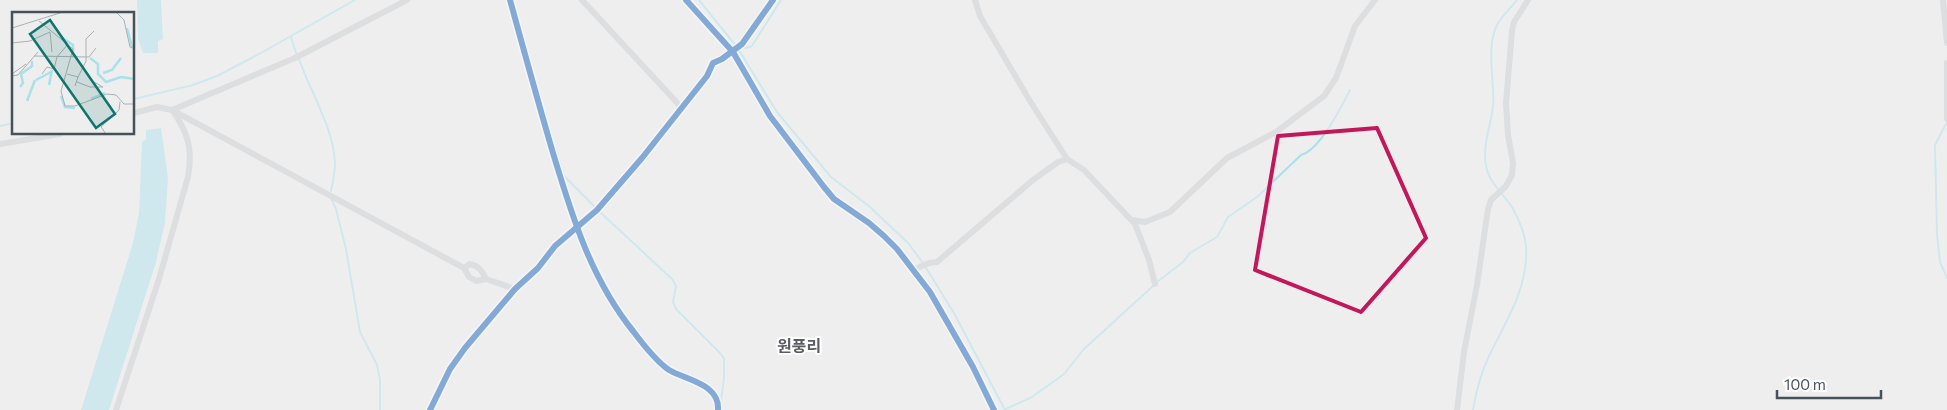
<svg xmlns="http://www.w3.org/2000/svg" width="1947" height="410" viewBox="0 0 1947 410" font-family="Commissioner,'Noto Sans KR',sans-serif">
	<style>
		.water { fill: #a8e1ea }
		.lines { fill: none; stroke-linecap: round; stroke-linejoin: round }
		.stream { stroke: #a8e1ea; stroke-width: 2 }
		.minor { stroke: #c8cacd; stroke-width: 6 }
		.cycleway-casing { stroke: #fff; stroke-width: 9 }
		.cycleway { stroke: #0057b8; stroke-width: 6 }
		.marked { fill: none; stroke: #c2185b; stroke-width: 4; stroke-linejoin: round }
		.labels { text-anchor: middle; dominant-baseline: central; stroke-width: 4; stroke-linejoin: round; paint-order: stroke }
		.quarter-label { font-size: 16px; font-weight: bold; fill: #5a5e62; stroke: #fff }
		.inset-river { fill: none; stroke: #a8e1ea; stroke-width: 2.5 }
		.inset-road { fill: none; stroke: #abb0b3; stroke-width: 1 }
		.view { fill: #0f766e; fill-opacity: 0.15; stroke: #0f766e; stroke-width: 2.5 }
		.inset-edge { fill: none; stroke: #46525a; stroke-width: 2.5 }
	</style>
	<rect width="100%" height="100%" fill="#efeeee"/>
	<g class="water">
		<path d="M137,0H161L163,39L158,41V53H143L138,39Z"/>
		<path d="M161,128L168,178L165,223L156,262L109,410H81L133,243L139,213L142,142L146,139V130Z"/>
	</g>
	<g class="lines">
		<g class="stream">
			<path d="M699,0L736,46"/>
			<path d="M291,37L296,53"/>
			<path d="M742,46L746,48L752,46L781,0"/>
			<path d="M739,50L777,112L831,177L870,207L908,243L923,263L954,313L1005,410"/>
			<path d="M299,59C310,91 334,129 335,163C335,173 333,182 331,191"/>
			<path d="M134,99L193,85L217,76L259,54L355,0"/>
			<path d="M541,101L564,176L595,207"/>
			<path d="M1947,122L1935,145L1937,234L1940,262L1947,278"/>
			<path d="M0,126L14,123"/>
			<path d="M331,198L336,209L346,249L360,332L377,365L380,380V410"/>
			<path d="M600,212L672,279L676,286L673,302L676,309L721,354L724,359V378L720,408"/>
			<path d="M1157,282L1183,262L1190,253L1217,237L1228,217L1257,197L1301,155C1319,151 1342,106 1350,90"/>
			<path d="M1006,409L1032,397L1064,374L1084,349L1154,285"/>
			<path d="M1473,410C1476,392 1481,373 1489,356C1506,321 1529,287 1526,246C1525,234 1518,218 1512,207C1503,194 1489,182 1486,166C1482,147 1491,124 1493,106C1495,80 1486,51 1496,27C1500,17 1511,8 1517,0"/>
		</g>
		<g class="minor">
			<path d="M510,0C524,51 538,102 553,153C572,216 591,279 633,331C642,343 657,362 669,370C686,380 720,384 718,410"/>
			<path d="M582,0L682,108"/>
			<path d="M686,0L733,52L770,116L824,187L834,199L869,223L884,236L897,249L930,292L973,367L994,410"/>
			<path d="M975,0L980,16L1030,101L1067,159"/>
			<path d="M1943,0L1947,43"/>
			<path d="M1947,63V119"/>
			<path d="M172,110L464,268L469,277L476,281L486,279C482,271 479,266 470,264L464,268"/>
			<path d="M134,113L157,107L172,110L295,58L407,0"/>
			<path d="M0,144L60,134"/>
			<path d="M1132,220L1145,222L1170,212L1227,158L1276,132L1324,96L1336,78L1355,26L1375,0"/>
			<path d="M913,270L929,263L937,262L1033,180L1058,162L1067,159L1084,170L1135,224L1149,260L1155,284"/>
			<path d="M486,279L515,289"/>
			<path d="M116,410L159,279L188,177C193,149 188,133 173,111"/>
			<path d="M430,410L450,369L465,348L515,289L538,268L555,246L597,210L642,158L707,76L713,63L722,59L742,44L773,0"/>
			<path d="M1457,410L1464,352L1477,285L1488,209L1491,200L1506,186L1512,175L1513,163L1508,135L1506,103L1512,31L1514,22L1528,0"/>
		</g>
		<g class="cycleway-casing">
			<g id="cycleway">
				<path d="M510,0C524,51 538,102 553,153C572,216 591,279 633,331C642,343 657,362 669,370C686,380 720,384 718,410"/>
				<path d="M686,0L733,52L770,116L824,187L834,199L869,223L884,236L897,249L930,292L973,367L994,410"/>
				<path d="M430,410L450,369L465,348L515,289L538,268L555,246L597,210L642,158L707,76L713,63L722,59L742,44L773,0"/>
			</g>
		</g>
		<use href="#cycleway" class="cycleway"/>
	</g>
	<path d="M0 0H1947V410H0ZM1377,128L1426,238L1361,312L1255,270L1278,136Z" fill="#efeeee" fill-opacity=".55" fill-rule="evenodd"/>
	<path class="marked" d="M1377,128L1426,238L1361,312L1255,270L1278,136Z"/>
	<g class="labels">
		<g class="quarter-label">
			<text x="799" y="345">원풍리</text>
		</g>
	</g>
	<g transform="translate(12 12)">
		<rect width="122" height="122" fill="#efeeee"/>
		<path class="inset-river" d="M115,16L120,35M49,25L61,33V45M78,46L86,52V62L94,70L109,65L123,67M91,61L100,58L109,46M24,68L39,60M37,73L40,58M8,75L11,71L9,62L20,54V49M49,84L53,95L63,96M79,87L93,81M15,89L23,68"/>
		<path class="inset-road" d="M104,0L112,8L118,35L123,37M27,9L61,37L49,79L53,94H63L95,82L104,83L112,92H123M0,16L51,0M0,31L18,29L38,20L40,40M22,44L77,45L84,36M0,62L14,52M30,62L35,55L42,57L45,45L56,32M55,62L66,65L63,74M0,64L6,63L26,40M66,65L74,49V27L82,19M65,70L78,75H91L82,70M94,122L89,115L107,98L108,90"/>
		<path class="view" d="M38,8L103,102L84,116L18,22Z"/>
		<rect width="122" height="122" class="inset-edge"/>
	</g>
	<path d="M1777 390v8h104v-8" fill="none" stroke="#46525a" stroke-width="2.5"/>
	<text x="1784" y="390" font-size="15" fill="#46525a" stroke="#ffffff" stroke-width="4" paint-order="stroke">100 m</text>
</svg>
